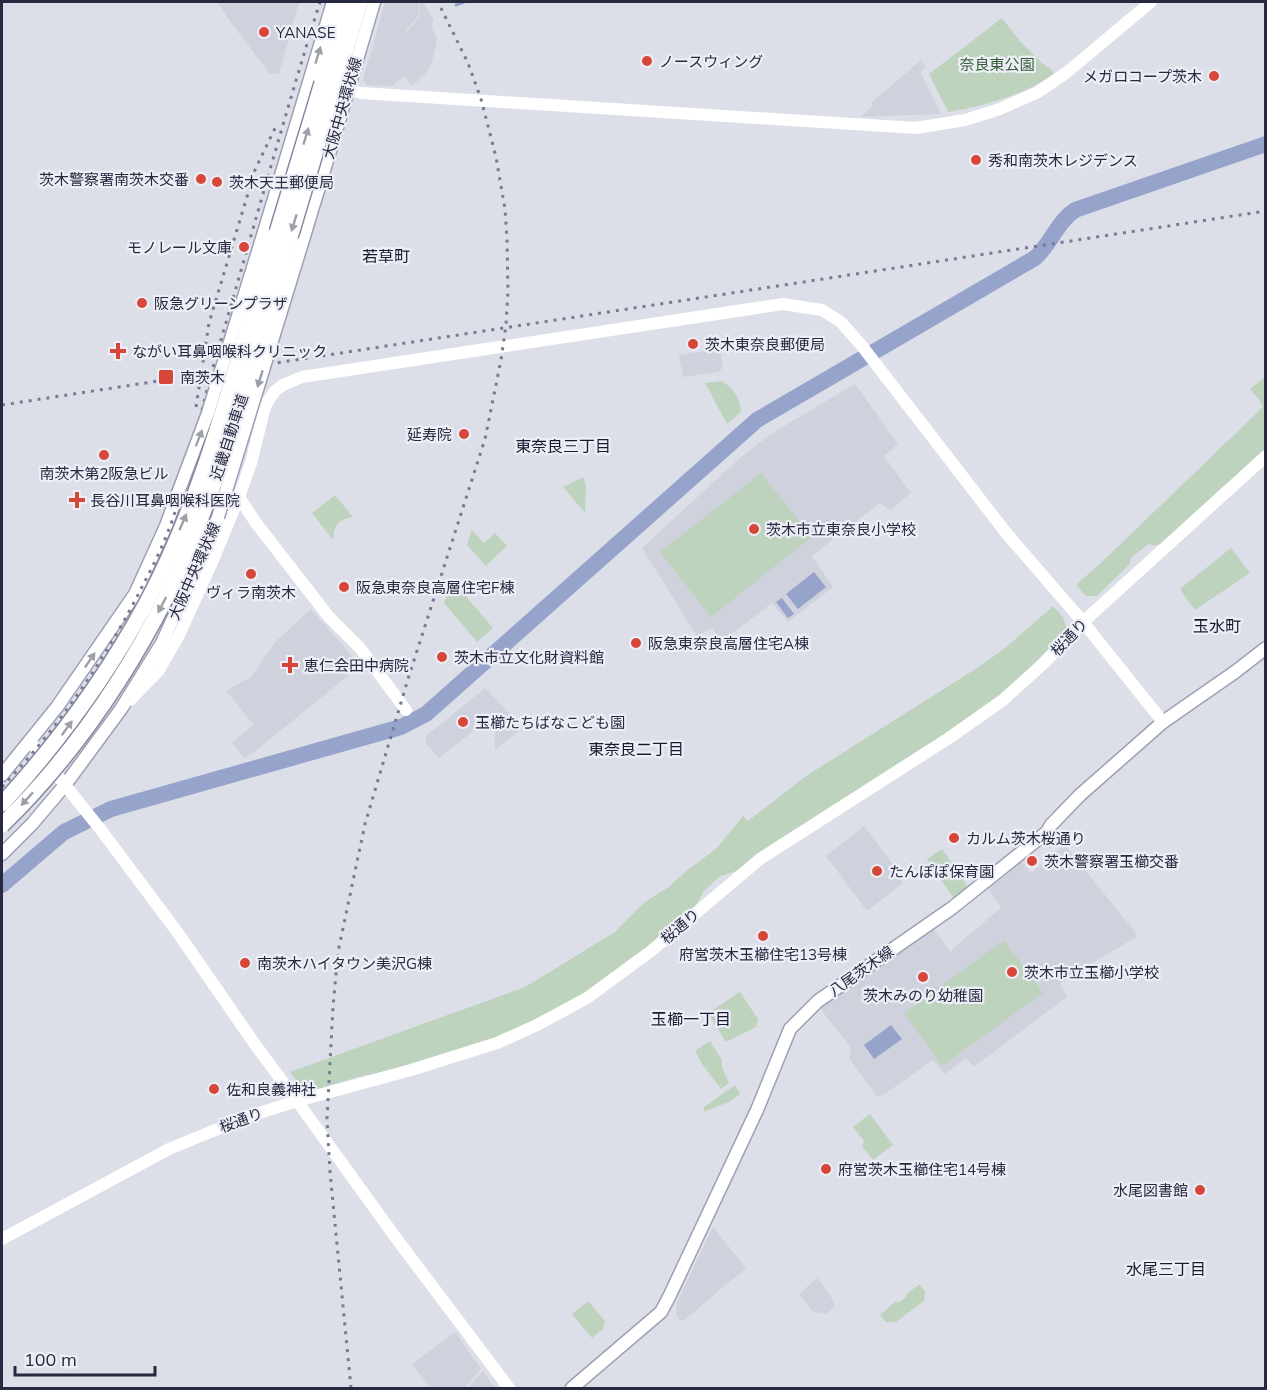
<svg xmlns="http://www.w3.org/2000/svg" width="1267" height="1390" viewBox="0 0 1267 1390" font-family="Mulish,'Noto Sans JP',sans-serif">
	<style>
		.built { fill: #cfd1dd }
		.green { fill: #bed3be }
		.water { fill: #96a3cb }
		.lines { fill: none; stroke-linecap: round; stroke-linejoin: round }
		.stream { stroke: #96a3cb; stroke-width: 3 }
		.river { stroke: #96a3cb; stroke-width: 16 }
		.primary-casing { stroke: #9ca0b5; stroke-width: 15 }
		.highway-casing { stroke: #8488a0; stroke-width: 18 }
		.secondary { stroke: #fff; stroke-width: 12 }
		.primary { stroke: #fff; stroke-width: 12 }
		.highway { stroke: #fff; stroke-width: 15 }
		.rail { stroke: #767a93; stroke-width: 3; stroke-dasharray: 3 6; stroke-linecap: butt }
		.primary-bridge-casing { stroke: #9ca0b5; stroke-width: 15; stroke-linecap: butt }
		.highway-bridge-casing { stroke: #8488a0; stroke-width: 18; stroke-linecap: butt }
		.primary-bridge { stroke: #fff; stroke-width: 12 }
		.highway-bridge { stroke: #fff; stroke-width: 15 }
		.oneway { fill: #9d9fa9 }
		.poi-dot { fill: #d64739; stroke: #edeef6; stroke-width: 2 }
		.labels { text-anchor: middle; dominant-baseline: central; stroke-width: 4.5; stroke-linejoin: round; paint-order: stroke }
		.poi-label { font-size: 15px; fill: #262940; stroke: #edeef6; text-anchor: start }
		.park-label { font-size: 15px; fill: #325c34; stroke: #edeef6 }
		.street-label { font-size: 15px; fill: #262940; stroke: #edeef6 }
		.neighbourhood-label { font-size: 16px; fill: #181b30; stroke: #edeef6 }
	</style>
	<rect width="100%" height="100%" fill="#dddfe8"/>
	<g class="built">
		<path d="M217,2H299L279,74H270L232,24Z"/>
		<path d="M385,2H418L419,15L406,31L407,32L420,16L419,2H423L434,20L431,26L437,39L436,45L432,62L429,69L424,75L412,86L404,76L392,86L367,85L363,80Z"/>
		<path d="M921,60L926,67L921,71V73L941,114L861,117L872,106L871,103Z"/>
		<path d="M720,349L723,367L719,372L683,377L679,355Z"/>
		<path d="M855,384L898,444L884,456L911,493L890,510L880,503L812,556L833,587L788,622L772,603L721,642L712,628L697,636L642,548L742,456L772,433Z"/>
		<path d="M311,609L347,650L359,667L254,752L244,758L232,742L254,725L226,691L251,677L275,642Z"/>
		<path d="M485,688L523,728L495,750V732L486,721L439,758L426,744V736Z"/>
		<path d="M864,826L903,878L902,884L867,911L826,856Z"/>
		<path d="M1065,845L1136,933V937L1060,983L1067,997L974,1067L966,1058L945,1074L933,1060L882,1096H876L849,1058L851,1048L819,1007L933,928L949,950L957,957L951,950L1001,908L987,887L1020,859L1031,873Z"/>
		<path d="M713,1227L746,1268L683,1321L679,1320L676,1313L677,1302Z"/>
		<path d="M817,1278L830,1295L835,1306L826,1314L813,1312L799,1294Z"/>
		<path d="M455,1332L481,1369L465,1388H431L412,1364Z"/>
		<path d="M483,1371L495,1388H468Z"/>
	</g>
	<g class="green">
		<path d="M1002,18L1020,41L1042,63L1051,69L1054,74C1023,95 985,106 948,112L929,74Z"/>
		<path d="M1265,377V450L1161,544L1152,546L1150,543L1132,557L1129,565L1097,596H1086L1076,585L1104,560L1263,407L1261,402L1250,389Z"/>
		<path d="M721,381C732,386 741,400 741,412L727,424L705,383Z"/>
		<path d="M761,473L812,537L711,617L660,552Z"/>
		<path d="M583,477L586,485L585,513L563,487Z"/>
		<path d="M335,495L353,517C338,519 334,526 333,540L312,513Z"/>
		<path d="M472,530L484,543L495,533L507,546L486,566L467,545Z"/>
		<path d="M1231,548L1250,573L1195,610L1181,591V588Z"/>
		<path d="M452,580L493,628L477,642L444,603Z"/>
		<path d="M1053,606L1063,617L1067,629L1018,681L979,713L739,870L719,877L704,891L695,907L623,968L588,992L498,1038L401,1068L358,1077L311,1091L298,1083L290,1072L525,987L615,932L646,901L669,887L685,872L717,848L743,816L748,821L806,776L977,668L1004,649Z"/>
		<path d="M942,849L970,890L955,900L927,859Z"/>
		<path d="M1004,940L1043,993L942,1066L904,1013Z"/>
		<path d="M740,992L758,1019L756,1027L726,1042L708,1013Z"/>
		<path d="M710,1041L722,1060V1067L729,1083L721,1089L702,1064L695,1051Z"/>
		<path d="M735,1085L740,1094L729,1102L704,1112V1107Z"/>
		<path d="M870,1114L893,1145L873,1160L862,1146L864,1141L853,1127Z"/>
		<path d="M920,1284L925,1292L924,1301L896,1322H886L880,1315L896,1301L898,1303L907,1296L906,1294Z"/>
		<path d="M588,1301L605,1321L603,1329L592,1338L572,1314Z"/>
	</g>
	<g class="water">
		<path d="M814,572L826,587L798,609L786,594Z"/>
		<path d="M782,598L794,614L788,618L776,602Z"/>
		<path d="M891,1025L902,1039L874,1059L864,1045Z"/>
	</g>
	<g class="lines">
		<path class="stream" d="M456,5L464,2"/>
		<path class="river" d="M2,885L64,832L111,809L401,727L426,714L757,420L1035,258C1051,244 1057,222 1075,210L1266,144"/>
		<g class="primary-casing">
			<g id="primary">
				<path d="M264,232L333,2"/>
				<path d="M302,243L336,131L374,2"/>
				<path d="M2,775L57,707L135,594L166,526L178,493"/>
				<path d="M2,854L32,824L65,785L121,709L162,643L203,553L218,517"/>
				<path d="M572,1388L661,1312L670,1295L757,1110L790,1029L818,1001L952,908L1047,832L1051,825L1080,795L1163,722L1235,672L1266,648"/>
			</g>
		</g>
		<g class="highway-casing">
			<g id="highway">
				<path d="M322,83L346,2"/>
				<path d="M335,87L360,2"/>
			</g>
		</g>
		<g class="secondary">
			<path d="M348,90L361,93L916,128L965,120L1000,109L1038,92L1066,73L1151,2"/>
			<path d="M239,497L256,523L329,617L360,648L406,710"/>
			<path d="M130,700L159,670L179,635L213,560L239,497L251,463L264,410L268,401L275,391L283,385L302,377L783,304L822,310L841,322L862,346L1007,534L1083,622L1163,722"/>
			<path d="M30,741L101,830L178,933L254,1043L297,1101L396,1238L509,1388"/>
			<path d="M2,1239L169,1149L247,1117L297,1101L411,1070L497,1043L537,1025L587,998L651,951L760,859L949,738L1003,700L1045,662L1083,622L1266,456"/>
		</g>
		<use href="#primary" class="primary"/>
		<use href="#highway" class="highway"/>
		<g class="rail">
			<path d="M2,405L1266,211"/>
			<path d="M196,407L209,323L255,170L276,126"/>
			<path d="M2,787C58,728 105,660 142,587C153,566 164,544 172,521C191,465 201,407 218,350C252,234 284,117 320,2"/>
			<path d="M351,1388L330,1172L327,1119L333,1007L338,952L365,824L408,679L485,439L501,360L506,325L508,290L507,239L505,209L496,157L481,99L468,63L438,2"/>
		</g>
		<g class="primary-bridge-casing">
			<g id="primary-bridge">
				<path d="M178,493L208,413L264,232"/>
				<path d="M218,517L302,243"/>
			</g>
		</g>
		<g class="highway-bridge-casing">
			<g id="highway-bridge">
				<path d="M2,804C58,743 107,676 147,602C192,518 219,426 246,335C272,251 297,167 322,83"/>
				<path d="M2,825C88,742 160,627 202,515C227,452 245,386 265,321C288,243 312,165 335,87"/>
			</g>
		</g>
		<use href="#primary-bridge" class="primary-bridge"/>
		<use href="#highway-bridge" class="highway-bridge"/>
	</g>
	<defs><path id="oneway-solid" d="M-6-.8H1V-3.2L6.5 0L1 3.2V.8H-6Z" transform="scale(1.5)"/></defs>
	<g class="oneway">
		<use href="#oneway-solid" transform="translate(318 55) rotate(-73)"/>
		<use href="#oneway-solid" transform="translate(306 136) rotate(-73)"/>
		<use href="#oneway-solid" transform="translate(294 223) rotate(107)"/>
		<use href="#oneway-solid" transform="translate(260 379) rotate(107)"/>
		<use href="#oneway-solid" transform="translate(199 438) rotate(-69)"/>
		<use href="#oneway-solid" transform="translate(183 522) rotate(-67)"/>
		<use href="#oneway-solid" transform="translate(162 605) rotate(117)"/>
		<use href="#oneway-solid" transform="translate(90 660) rotate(-56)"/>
		<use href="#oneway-solid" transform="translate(67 728) rotate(-54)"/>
		<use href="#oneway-solid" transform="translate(27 799) rotate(132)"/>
	</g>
	<g class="poi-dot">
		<circle cx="264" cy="32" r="6"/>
		<circle cx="647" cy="61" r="6"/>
		<circle cx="1214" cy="76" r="6"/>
		<circle cx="976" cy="160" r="6"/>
		<circle cx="201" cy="179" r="6"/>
		<circle cx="217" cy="182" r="6"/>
		<circle cx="244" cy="247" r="6"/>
		<circle cx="142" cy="303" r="6"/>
		<circle cx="693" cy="344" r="6"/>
		<path d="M115 342h6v6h6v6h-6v6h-6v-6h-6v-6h6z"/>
		<rect x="158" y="369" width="16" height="16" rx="3"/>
		<circle cx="464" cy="434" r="6"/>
		<circle cx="104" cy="455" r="6"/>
		<path d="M74 491h6v6h6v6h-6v6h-6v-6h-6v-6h6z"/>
		<circle cx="754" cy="529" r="6"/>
		<circle cx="251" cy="574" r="6"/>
		<circle cx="344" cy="587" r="6"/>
		<circle cx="636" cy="643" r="6"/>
		<circle cx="442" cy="657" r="6"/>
		<path d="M287 656h6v6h6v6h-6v6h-6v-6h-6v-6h6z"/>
		<circle cx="463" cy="722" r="6"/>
		<circle cx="954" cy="838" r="6"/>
		<circle cx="1032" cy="861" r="6"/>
		<circle cx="877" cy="871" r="6"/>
		<circle cx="763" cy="936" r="6"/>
		<circle cx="245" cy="963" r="6"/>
		<circle cx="1012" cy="972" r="6"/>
		<circle cx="923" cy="977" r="6"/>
		<circle cx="214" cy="1089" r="6"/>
		<circle cx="826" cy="1169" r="6"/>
		<circle cx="1200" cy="1190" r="6"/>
	</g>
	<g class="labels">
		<g class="poi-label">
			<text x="276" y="32">YANASE</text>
			<text x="659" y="61">ノースウィング</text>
			<text x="1202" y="76" text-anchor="end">メガロコープ茨木</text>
			<text x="988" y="160">秀和南茨木レジデンス</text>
			<text x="189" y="179" text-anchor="end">茨木警察署南茨木交番</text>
			<text x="229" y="182">茨木天王郵便局</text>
			<text x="232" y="247" text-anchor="end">モノレール文庫</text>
			<text x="154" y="303">阪急グリーンプラザ</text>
			<text x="705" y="344">茨木東奈良郵便局</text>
			<text x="132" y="351">ながい耳鼻咽喉科クリニック</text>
			<text x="180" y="377">南茨木</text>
			<text x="452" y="434" text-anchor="end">延寿院</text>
			<text x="104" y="473" text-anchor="middle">南茨木第2阪急ビル</text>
			<text x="90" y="500">長谷川耳鼻咽喉科医院</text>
			<text x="766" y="529">茨木市立東奈良小学校</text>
			<text x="356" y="587">阪急東奈良高層住宅F棟</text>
			<text x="251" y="592" text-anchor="middle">ヴィラ南茨木</text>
			<text x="648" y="643">阪急東奈良高層住宅A棟</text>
			<text x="454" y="657">茨木市立文化財資料館</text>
			<text x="304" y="665">恵仁会田中病院</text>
			<text x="475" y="722">玉櫛たちばなこども園</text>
			<text x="966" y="838">カルム茨木桜通り</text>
			<text x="1044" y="861">茨木警察署玉櫛交番</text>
			<text x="889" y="871">たんぽぽ保育園</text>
			<text x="763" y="954" text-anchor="middle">府営茨木玉櫛住宅13号棟</text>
			<text x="257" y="963">南茨木ハイタウン美沢G棟</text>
			<text x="1024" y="972">茨木市立玉櫛小学校</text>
			<text x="923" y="995" text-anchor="middle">茨木みのり幼稚園</text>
			<text x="226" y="1089">佐和良義神社</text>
			<text x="838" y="1169">府営茨木玉櫛住宅14号棟</text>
			<text x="1188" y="1190" text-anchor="end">水尾図書館</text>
		</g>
		<g class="park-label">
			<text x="997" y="64">奈良東公園</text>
		</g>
		<g class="street-label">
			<text transform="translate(342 108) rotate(-74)">大阪中央環状線</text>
			<text transform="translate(229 437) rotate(-72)">近畿自動車道</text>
			<text transform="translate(194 571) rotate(-66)">大阪中央環状線</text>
			<text transform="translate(1069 637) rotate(-46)">桜通り</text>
			<text transform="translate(680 926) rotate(-40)">桜通り</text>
			<text transform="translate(861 971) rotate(-35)">八尾茨木線</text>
			<text transform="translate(241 1120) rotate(-20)">桜通り</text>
		</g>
		<g class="neighbourhood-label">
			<text x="386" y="256">若草町</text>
			<text x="563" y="446">東奈良三丁目</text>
			<text x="1217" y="626">玉水町</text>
			<text x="636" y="749">東奈良二丁目</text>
			<text x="691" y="1019">玉櫛一丁目</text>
			<text x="1166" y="1269">水尾三丁目</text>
		</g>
	</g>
	<rect width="1267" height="1390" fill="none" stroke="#262940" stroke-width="6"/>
	<path d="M15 1366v9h140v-9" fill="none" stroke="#262940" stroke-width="3"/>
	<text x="24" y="1366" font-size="18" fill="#262940" stroke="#edeef6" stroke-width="4.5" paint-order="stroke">100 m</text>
</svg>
